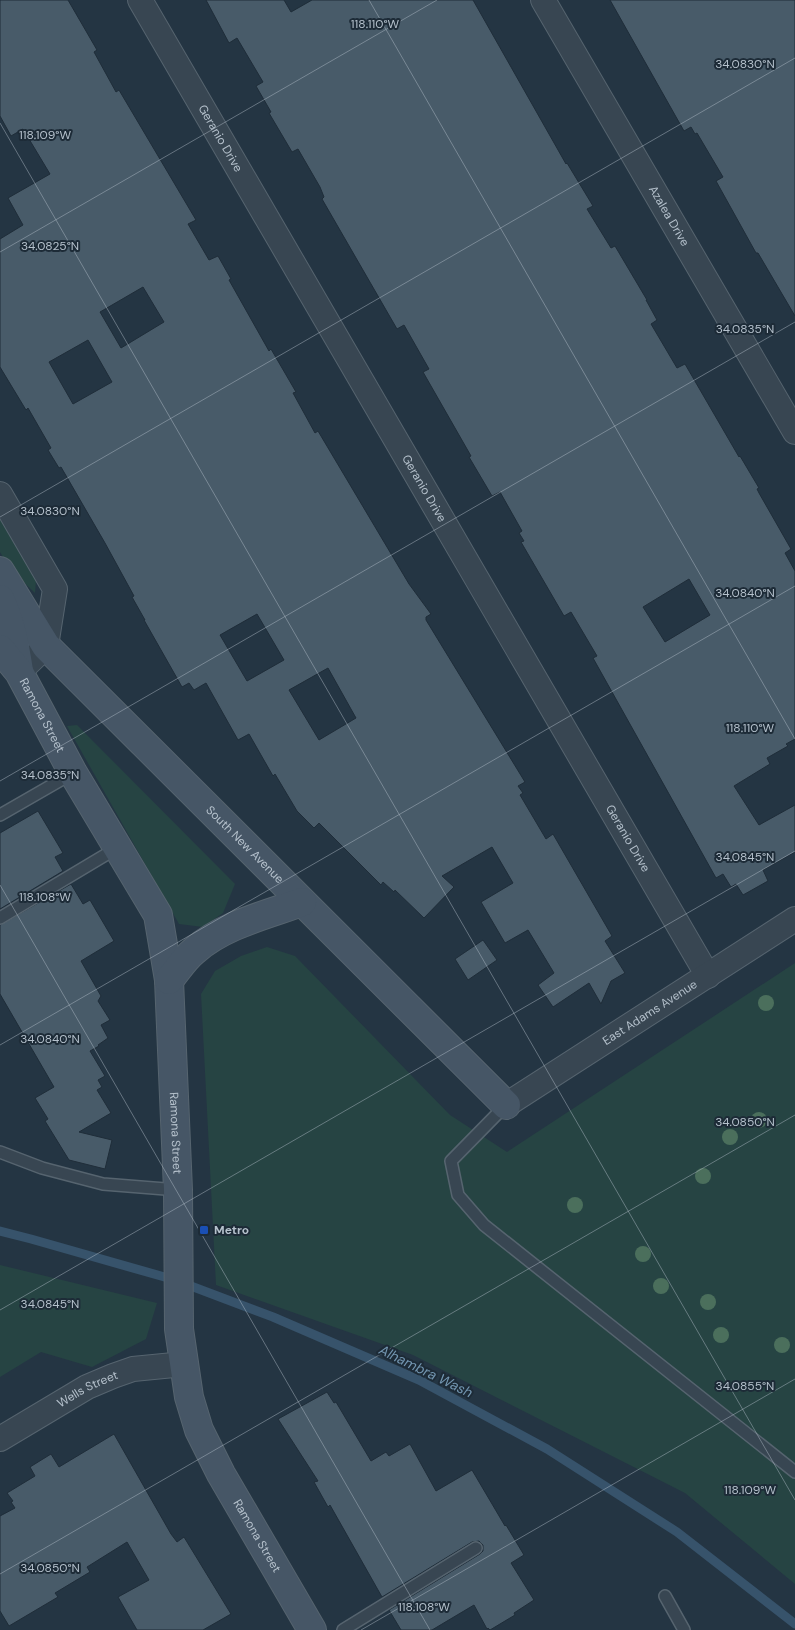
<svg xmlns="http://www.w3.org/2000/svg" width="795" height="1630" viewBox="0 0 795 1630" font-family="'DM Sans',sans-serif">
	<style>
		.green { fill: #264443 }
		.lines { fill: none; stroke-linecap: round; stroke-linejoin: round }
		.stream { stroke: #37536b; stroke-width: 9 }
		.building { fill: #485b69; stroke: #1f2d39; fill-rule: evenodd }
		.lane-casing { stroke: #56646f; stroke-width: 14 }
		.street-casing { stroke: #56646f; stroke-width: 26 }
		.secondary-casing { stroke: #56646f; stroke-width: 30 }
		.lane { stroke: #384652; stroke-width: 11 }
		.street { stroke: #384652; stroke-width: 24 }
		.secondary { stroke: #465666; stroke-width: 28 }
		.tree { fill: #4b6f5c }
		.ticks { fill: none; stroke: #b5c1cc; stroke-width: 1; stroke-opacity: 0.45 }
		.transit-dot { fill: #1a4fb4; stroke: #1d2b37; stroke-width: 2 }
		.labels { text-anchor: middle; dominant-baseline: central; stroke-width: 4; stroke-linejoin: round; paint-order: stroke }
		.street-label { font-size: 12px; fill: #b5c1cc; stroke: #1d2b37 }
		.poi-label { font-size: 12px; font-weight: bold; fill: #b5c1cc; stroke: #1d2b37; text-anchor: start }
		.water-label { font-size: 14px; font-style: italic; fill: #7396b1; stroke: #1d2b37 }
		.ticks-label { font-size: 12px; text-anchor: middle; fill: #b5c1cc; stroke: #1d2b37; stroke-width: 4; stroke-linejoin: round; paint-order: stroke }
	</style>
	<rect width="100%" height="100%" fill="#243543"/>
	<g class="green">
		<path d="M0,519L36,581L35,593L11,570L0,552Z"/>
		<path d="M77,725L235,884L223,913L203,927L179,924L67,726Z"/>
		<path d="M267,947L295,956L450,1115L507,1152L795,963V1584L685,1493L413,1355L216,1285L201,994L215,971L241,956Z"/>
		<path d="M0,1265L157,1303L146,1339L92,1367L41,1352L0,1377Z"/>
	</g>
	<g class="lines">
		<path class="stream" d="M0,1231L31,1239L175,1280L273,1317L419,1380L547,1449L677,1532L795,1624"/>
	</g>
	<g class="building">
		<path d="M0,0H68L97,50L94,52L116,92L119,90L196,220L188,224L209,260L218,256L231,279L229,280L269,351L271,349L296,392L293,393L315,433L318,431L409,584L431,614L426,617V620L525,782L518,786L523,793L520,795L546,839L553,834L612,936L605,941L625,973L611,981L601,1004L589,983L553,1007L538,985L554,973L528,930L505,943L481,902L513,883L492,847L442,876L454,887L424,918L395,890L394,892L383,882L381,885L319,823L314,828L297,811L275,774L273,776L249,734L238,740L206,683L194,690L189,683L182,687L144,620H145L132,597L134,596L105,543L61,467L59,468L48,450L51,448L28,408L26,410L0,367V239L23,225L8,198L50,174L23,129L11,136L0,116ZM143,287L164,322L121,348L100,312ZM88,340L112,382L73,404L49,362ZM257,614L284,660L247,681L220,635ZM328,668L356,718L319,740L289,690Z"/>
		<path d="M206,0H284L291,12L312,0H473L566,164L567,163L593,206L587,209L611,248L615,246L647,300H646L657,320L651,324L677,368L685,364L739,457L740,456L759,488L757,489L759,493L791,549L785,553L795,571V739L786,744L788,746L767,758L770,764L734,786L759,825L795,805V852L763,870L768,881L743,895L736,884L731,887L723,874L716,878L593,658L597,656L571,612L564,616L521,542L524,541L519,533L522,531L500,492L492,496L469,457L471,456L423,372L429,369L404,325L397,329L322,199L324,197L320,187L298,149L292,152L269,113L271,112L256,86L263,82L237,38L229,43ZM689,579L710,615L665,642L643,607Z"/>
		<path d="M610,0H795V316L758,253H756L716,181L723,177L697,133L695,134L691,127L684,131Z"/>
		<path d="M38,811L63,853L55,857L63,871L0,909V833Z"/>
		<path d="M71,884L83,904L90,900L114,941L81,961L101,996L98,1001L110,1020L101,1025L108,1038L98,1045L99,1046L90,1051L105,1076L98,1080L102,1087L97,1090L111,1113L79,1132L112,1140L105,1169L69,1160L45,1121L48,1119L35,1098L54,1087L0,994V925Z"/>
		<path d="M483,940L497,960L468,980L455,959Z"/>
		<path d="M327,1392L334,1403L336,1402L371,1461L386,1452L389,1456L410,1444L436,1491L472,1470L505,1526L506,1525L524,1555L511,1563L534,1600L514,1613L515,1615L490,1630L488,1628L487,1629L474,1605L432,1630H401L389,1610L480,1554L483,1551V1545L479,1541L472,1542L382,1597L330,1505L328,1507L314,1482L318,1481L278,1419Z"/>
		<path d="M114,1434L171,1534L177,1542L184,1537L231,1614L203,1630H137L118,1597L149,1580L127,1542L87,1567L90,1572L55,1593L58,1597L9,1626L0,1611V1516L15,1508L11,1502L13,1501L7,1493L35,1476L30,1467L51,1454L59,1467Z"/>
	</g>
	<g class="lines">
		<g class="lane-casing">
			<g id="lane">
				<path d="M0,815L73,773"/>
				<path d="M0,918L117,848"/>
				<path d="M506,1105L451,1161L458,1195L484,1225L795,1472"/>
				<path d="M0,1152L42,1168L103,1184L178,1190"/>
				<path d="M665,1596L684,1630"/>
				<path d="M343,1630L476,1548"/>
			</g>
		</g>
		<g class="street-casing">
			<g id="street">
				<path id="s1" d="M140,0L708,976"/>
				<path id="s2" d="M543,0L795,432"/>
				<path d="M0,494L55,589L46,646L19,672"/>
				<path id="s3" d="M506,1105L795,919"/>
				<path id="s4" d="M0,1439L87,1387L113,1376L133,1369L184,1364"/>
			</g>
		</g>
		<g class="secondary-casing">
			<g id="secondary">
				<path id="s5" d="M0,571L46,646L506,1105"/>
				<path d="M0,599C11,622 15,645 19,671"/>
				<path id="s6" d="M0,649L19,672L73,773L158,915L169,980L178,1190L179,1329L189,1397L199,1430L221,1474L312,1630"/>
				<path d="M169,980C177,971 184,959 194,951C223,925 266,915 302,902"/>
			</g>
		</g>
		<use href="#lane" class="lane"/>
		<use href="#street" class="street"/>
		<use href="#secondary" class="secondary"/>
	</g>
	<g class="tree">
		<circle cx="766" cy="1003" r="8"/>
		<circle cx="759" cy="1120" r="8"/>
		<circle cx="730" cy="1137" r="8"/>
		<circle cx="703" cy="1176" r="8"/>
		<circle cx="575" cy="1205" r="8"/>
		<circle cx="643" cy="1254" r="8"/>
		<circle cx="661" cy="1286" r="8"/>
		<circle cx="708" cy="1302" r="8"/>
		<circle cx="721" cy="1335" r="8"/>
		<circle cx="782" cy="1345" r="8"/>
	</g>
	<path class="ticks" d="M369,0L795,739M0,123L795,1500M0,252L437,0M0,517L795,58M0,781L795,322M0,885L430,1630M0,1045L795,586M0,1310L795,851M0,1574L795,1115M361,1630L795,1379"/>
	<rect class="transit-dot" x="199" y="1225" width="10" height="10" rx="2.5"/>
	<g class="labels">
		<g class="street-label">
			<text stroke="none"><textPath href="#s1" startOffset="160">Geranio Drive</textPath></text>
			<text stroke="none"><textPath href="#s2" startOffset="250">Azalea Drive</textPath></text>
			<text stroke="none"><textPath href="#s1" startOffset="565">Geranio Drive</textPath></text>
			<text stroke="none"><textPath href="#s6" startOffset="79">Ramona Street</textPath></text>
			<text stroke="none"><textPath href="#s1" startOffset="970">Geranio Drive</textPath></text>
			<text stroke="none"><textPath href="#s5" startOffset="369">South New Avenue</textPath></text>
			<text stroke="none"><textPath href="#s3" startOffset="171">East Adams Avenue</textPath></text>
			<text stroke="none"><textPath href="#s6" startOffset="529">Ramona Street</textPath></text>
			<text stroke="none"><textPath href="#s4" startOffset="101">Wells Street</textPath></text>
			<text stroke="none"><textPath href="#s6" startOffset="949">Ramona Street</textPath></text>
		</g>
		<g class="poi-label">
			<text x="214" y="1230">Metro</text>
		</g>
		<g class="water-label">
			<text transform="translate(426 1371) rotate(26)">Alhambra Wash</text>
		</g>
	</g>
	<g class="ticks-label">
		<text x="375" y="28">118.110°W</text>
		<text x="745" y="68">34.0830°N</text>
		<text x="45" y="139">118.109°W</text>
		<text x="50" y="250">34.0825°N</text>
		<text x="745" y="333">34.0835°N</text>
		<text x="50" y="515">34.0830°N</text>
		<text x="745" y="597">34.0840°N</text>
		<text x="750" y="732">118.110°W</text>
		<text x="50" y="779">34.0835°N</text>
		<text x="745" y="861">34.0845°N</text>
		<text x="45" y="901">118.108°W</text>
		<text x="50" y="1043">34.0840°N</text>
		<text x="745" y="1126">34.0850°N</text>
		<text x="50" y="1308">34.0845°N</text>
		<text x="745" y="1390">34.0855°N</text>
		<text x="750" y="1494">118.109°W</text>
		<text x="50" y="1572">34.0850°N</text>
		<text x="424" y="1611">118.108°W</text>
	</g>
</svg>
